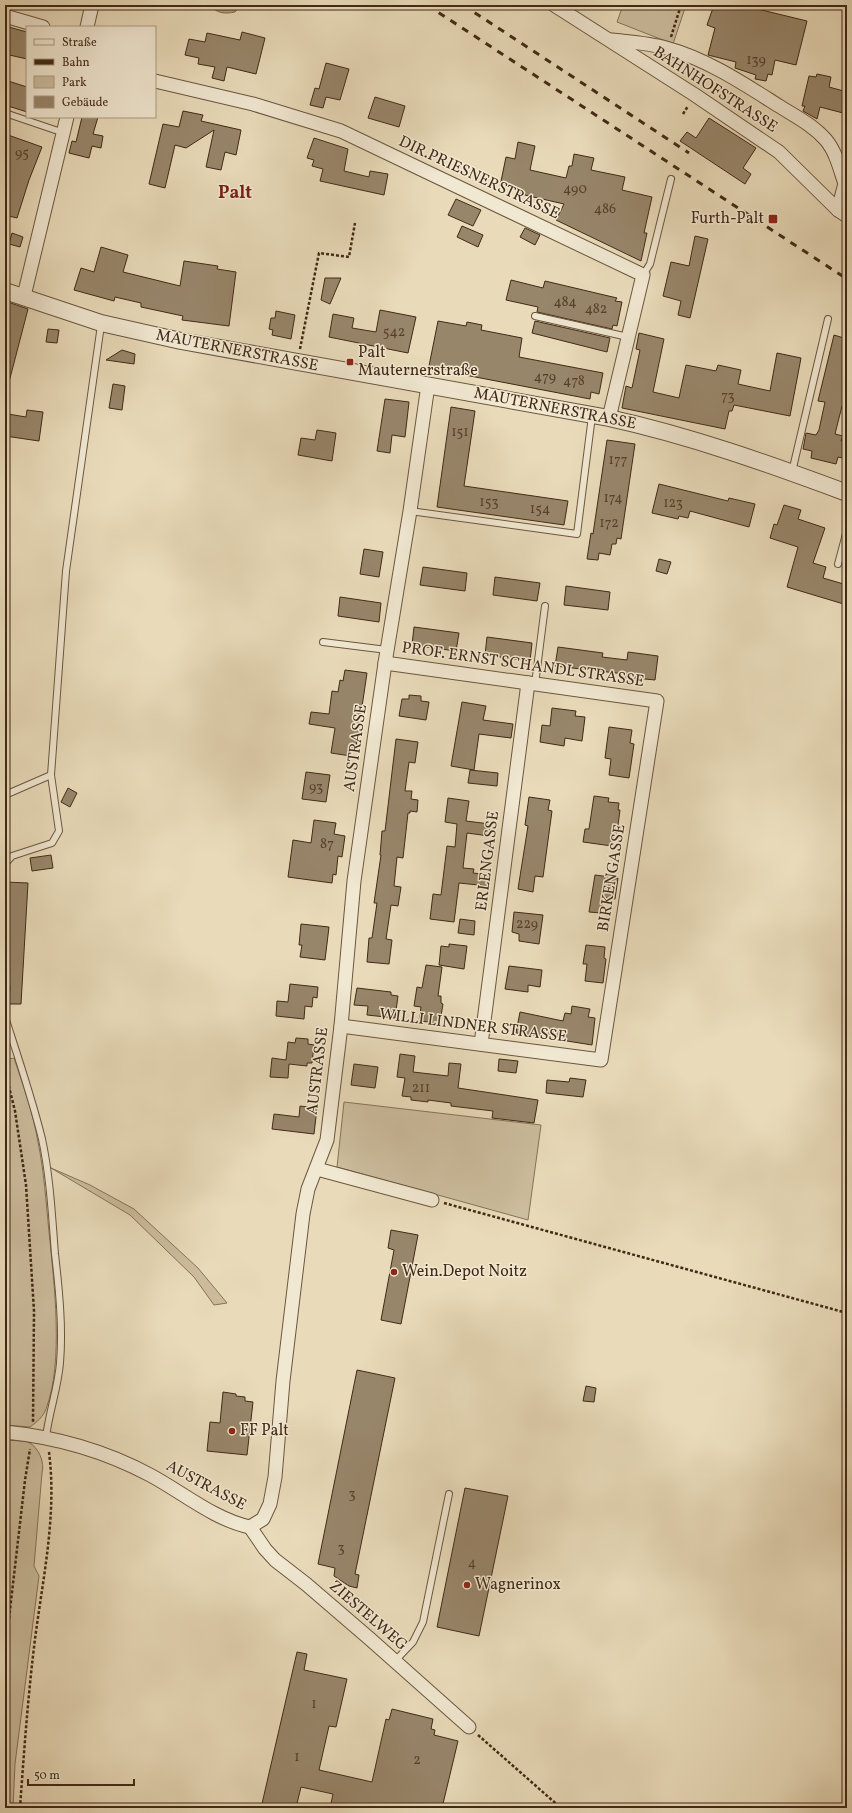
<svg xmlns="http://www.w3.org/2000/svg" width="852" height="1813" viewBox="0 0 852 1813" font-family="Vollkorn,serif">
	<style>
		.green { fill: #ccbd9e; stroke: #86735a }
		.water { fill: #b09e82; stroke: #846f57 }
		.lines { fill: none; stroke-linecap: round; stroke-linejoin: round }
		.stream { stroke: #846f57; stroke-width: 4.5 }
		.building { fill: #98866b; stroke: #412916 }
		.service-casing { stroke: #6b563f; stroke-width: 8 }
		.minor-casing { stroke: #6b563f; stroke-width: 15 }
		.tertiary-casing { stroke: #6b563f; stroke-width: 18 }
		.path { stroke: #412916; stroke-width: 2.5; stroke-dasharray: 3 2; stroke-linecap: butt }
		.service { stroke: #f1e8d2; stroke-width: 6 }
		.minor { stroke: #f1e8d2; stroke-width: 13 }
		.tertiary { stroke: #f1e8d2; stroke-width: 16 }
		.rail { stroke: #412916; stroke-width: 3; stroke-dasharray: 7 7; stroke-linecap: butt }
		.poi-dot { fill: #8f2418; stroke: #f1e8d2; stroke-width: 1.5 }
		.labels { text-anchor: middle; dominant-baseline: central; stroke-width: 3; stroke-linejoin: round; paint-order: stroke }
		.number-label { font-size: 14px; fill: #57402b }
		.street-label { font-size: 16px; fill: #412916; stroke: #f1e8d2 }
		.poi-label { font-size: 16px; fill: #412916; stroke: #f1e8d2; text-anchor: start }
		.quarter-label { font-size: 18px; font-weight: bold; fill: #7a1f14; stroke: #f1e8d2 }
	</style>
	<rect width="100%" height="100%" fill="#e9dbba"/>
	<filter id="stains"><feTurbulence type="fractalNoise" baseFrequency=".005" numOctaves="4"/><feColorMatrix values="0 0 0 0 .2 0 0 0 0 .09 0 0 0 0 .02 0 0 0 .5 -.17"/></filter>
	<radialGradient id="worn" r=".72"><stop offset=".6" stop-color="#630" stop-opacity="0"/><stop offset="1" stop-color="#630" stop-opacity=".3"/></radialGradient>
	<g class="green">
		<path d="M623,5H686L673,44L617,22Z"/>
		<path d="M5,1048L9,1059L14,1058C23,1085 33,1113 38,1142C44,1171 46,1202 49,1232C54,1282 64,1362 46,1409C43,1417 37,1422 30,1427L5,1425Z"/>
		<path d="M344,1102L541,1125L528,1220L337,1167Z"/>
		<path d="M51,1168L90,1185L134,1209L198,1268L227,1303L214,1305L194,1277L130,1215Z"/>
		<path d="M5,1440C12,1441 22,1440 28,1442C39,1447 45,1463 42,1473L34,1566L39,1576L15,1764L13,1808H5Z"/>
	</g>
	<path class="water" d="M211,5H240L235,12C226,14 216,14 211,5Z"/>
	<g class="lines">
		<path class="stream" d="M5,1266L7,1315L5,1367"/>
	</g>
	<g class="building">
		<path d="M714,5L727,8L728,5H746L745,6L807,21L796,65L775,60L772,75L768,74L766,81L755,79L756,75L735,68L736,62L708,55L715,28L707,25Z"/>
		<path d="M5,26L27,32V59L5,54Z"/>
		<path d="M242,32L265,38L256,74L227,67L224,81L212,78L215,67L198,64L199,58L185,55L189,39L205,42L207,33L240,40Z"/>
		<path d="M326,63L349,69L340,100L326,97L323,108L310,105L315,88L319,89Z"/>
		<path d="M817,74L831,77L829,87L847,92V114L820,107L817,119L803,111L805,106H802L809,76L816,77Z"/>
		<path d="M5,80L27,87V112L5,105Z"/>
		<path d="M375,97L405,106L399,127L368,118Z"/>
		<path d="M183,111L203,115L201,121L241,130L236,155L225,152L221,170L206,167L214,130L186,148L175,145L165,188L149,184L163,124L179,127Z"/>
		<path d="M82,117H98L93,134L103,136L101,148L92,146L89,158L69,153L72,141L76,142Z"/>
		<path d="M709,118L756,148L743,168L751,174L745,184L680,141L687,132L696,138Z"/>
		<path d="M8,135L42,147L29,180L17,218L5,215V142Z"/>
		<path d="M314,138L348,149L344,171L369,177L370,171L388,174L384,195L320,181L323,169L312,166L314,160L307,158Z"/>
		<path d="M518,142L535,146L530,170L566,178L569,166H572L574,154L594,158L591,170L625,177L622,190L652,197L644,233H647L641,261L556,220L564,204L516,193V189L500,186L506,157L515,159Z"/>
		<path d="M456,199L481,210L473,226L448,215Z"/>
		<path d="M462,226L483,235L478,247L457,237Z"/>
		<path d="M525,228L540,235L535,245L520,237Z"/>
		<path d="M12,233L23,237L20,247L9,244Z"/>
		<path d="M695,236L708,239L690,318L678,315L681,301L663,296L671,262L689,266Z"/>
		<path d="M101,247L128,255L123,272L180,286L184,261L218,266L217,269L236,272L229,326L182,320L183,316L141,307V303L115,297L114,301L74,290L81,268L94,272Z"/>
		<path d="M325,278H341L330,304L321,300Z"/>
		<path d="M511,280L543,288L545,281L617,298L615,301L622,302L617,326L613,325L612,329L537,312L538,307L506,300Z"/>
		<path d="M5,301L28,309L9,382H5Z"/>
		<path d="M380,310L416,317L408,353L329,337L333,314L354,318L352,328L376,332Z"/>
		<path d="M276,311L295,315L291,339L272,335L273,330L269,329L271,318H275Z"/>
		<path d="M438,321L466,326L467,322L482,325L481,330L522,338L519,357L603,373L599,394L591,392L590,399L465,375L466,373L429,366Z"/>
		<path d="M535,321L610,338L607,352L532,333Z"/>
		<path d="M48,329L59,330L57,343L46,342Z"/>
		<path d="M639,333L664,339L653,392L679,398L686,365L716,371L718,365L741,370L738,384L770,391L777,353L801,358L790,416L734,405L732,411H729L725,429L622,408L626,386L632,388L640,350L636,349Z"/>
		<path d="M834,335L847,339V401L846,407L842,406L835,434L843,436L841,441L847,442V459L838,457L836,464L811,458L812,451L803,449L806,433L816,435L819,430L825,402L818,401Z"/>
		<path d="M122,350L135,354L134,364L106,360Z"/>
		<path d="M113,384L125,386L122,410L109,408Z"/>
		<path d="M385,399L409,402L405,437L392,435L390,453L377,451Z"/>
		<path d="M451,407L475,411L464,486L568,501L564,525L437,507Z"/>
		<path d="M27,410L43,412L39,441L5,436L8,414L26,417Z"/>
		<path d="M317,430L336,433L332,461L298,455L301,438L315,440Z"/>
		<path d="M607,440L635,444L621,539L617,538L616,544H612L610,555L599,553L598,560L587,559L591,533L593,534Z"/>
		<path d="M659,484L728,501L729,498L755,504L749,527L690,511L688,518L679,516L678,519L652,513Z"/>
		<path d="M784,505L801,510L798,519L825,528L813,563L826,567L823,578L847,585V605L787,587L798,547L770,538L774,524L777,525Z"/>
		<path d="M364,549L383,552L379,577L360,574Z"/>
		<path d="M659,559L671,562L667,574L656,571Z"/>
		<path d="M423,567L467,573L465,591L420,585Z"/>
		<path d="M495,577L540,583L537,601L493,595Z"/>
		<path d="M566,586L610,592L608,610L564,605Z"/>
		<path d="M340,597L381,603L379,622L338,616Z"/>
		<path d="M414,627L459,633L456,651L412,645Z"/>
		<path d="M487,637L532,643L530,661L485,655Z"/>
		<path d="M558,647L603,653L602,657L627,660L628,652L658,656L655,680L625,677V674L555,666Z"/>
		<path d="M345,670L367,673L356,747H352L351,756L331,753L335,728L309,724L311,712L329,714L332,691L338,692L340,680L343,681Z"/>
		<path d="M409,695L421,696V701L429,702L426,720L399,716L402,699H409Z"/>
		<path d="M462,702L486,706L483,720L513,724L511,738L479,734L474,770L451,766Z"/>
		<path d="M552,708L576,711L575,716L585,717L582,741L565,738L564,746L540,742L542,725L550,726Z"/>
		<path d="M609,727L632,730L630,743L634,744L629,778L609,775L611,759L605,758Z"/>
		<path d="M396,739L418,742L415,763L409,762L405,791H412L411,799L418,800L417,812L410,811V813H408L403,858L397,857L394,886L401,887L398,906L391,905L386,939L392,940L389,964L367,962L369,938H372L377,903H374L381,855H380L382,831H385Z"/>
		<path d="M470,770L498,773L497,786L468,783Z"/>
		<path d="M306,772L330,775L326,802L302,799Z"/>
		<path d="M68,788L77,793L70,807L61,802Z"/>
		<path d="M594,796L609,798L608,802L619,803L618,810H620L617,833L614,832L612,846L583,842L585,829H589Z"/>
		<path d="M529,797L550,800L548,810L552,811L543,877L535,876L533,892L518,889L528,826L525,825Z"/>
		<path d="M448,798L469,801L466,821L490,824L489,836L467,833L463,868L474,869L473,873L490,875L488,886L459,883L454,922L430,919L433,894L441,895L447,846L455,847L457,824L445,822Z"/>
		<path d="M314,820L336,823L334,834L345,836L342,857L338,856L336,875L333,874L332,883L288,877L293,840L311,843Z"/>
		<path d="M51,855L53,868L32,871L30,858Z"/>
		<path d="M595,875L618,878L615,899L603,897L601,913L589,912Z"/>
		<path d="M5,882L28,883L21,1004H9L10,986H5L7,902H5Z"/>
		<path d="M514,912L543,915L539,944L519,941V934L512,932Z"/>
		<path d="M460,919L475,921L474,935L458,933Z"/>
		<path d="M301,924L329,927L325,960L300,957L302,945H299Z"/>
		<path d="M449,944L467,946L464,969L439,965L441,946L449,947Z"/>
		<path d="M586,945L605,947L604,958L606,959L603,983L585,981L587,964H583Z"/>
		<path d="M426,965L442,967L438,996H441V1003L443,1004L441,1016H439L438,1023L419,1021L421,1007L414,1006L417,987L422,988Z"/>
		<path d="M509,966L542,970L540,987L528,985V992L505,989Z"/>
		<path d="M290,984L318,987L317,998L313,997L312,1007L305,1006L304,1019L276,1016L277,1001L288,1002Z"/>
		<path d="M357,988L391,992V995L398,996L395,1018L367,1015L368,1006L354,1005Z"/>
		<path d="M572,1006L590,1009L588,1017L595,1018L592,1045L561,1040V1037L540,1034V1036L516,1033L520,1012L563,1021L565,1013L571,1014Z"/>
		<path d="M296,1038L308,1039V1044L314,1045L312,1063H307V1066L289,1064L288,1078L270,1077L272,1058L286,1060L288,1042L295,1043Z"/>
		<path d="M400,1054L415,1056L413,1072L448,1076L449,1063L461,1064L458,1088L538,1100L534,1123L492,1118L493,1111L451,1106V1103L428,1100V1102L411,1100V1097L402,1096L405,1078L397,1077Z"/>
		<path d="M499,1059L518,1061L516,1073L498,1071Z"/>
		<path d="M354,1064L378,1067L375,1088L351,1085Z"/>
		<path d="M570,1078L586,1080L583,1097L546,1093L547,1080L569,1082Z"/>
		<path d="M300,1106L317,1108L314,1134L272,1129L274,1114L299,1117Z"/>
		<path d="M391,1230L418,1235L401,1324L381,1320L394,1250L388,1248Z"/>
		<path d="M357,1370L395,1378L355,1574L359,1575L357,1588L349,1586L334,1576L335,1568L318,1564Z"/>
		<path d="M586,1386L596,1388L594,1402L583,1401Z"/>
		<path d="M223,1392L236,1394V1396L245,1397V1401L253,1402L247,1455L207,1451L210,1422L220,1423Z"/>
		<path d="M465,1488L508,1496L479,1636L437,1627Z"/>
		<path d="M297,1652L307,1654L304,1670L347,1679L336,1727L329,1726L319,1770L372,1782L386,1719L389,1720L392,1709L433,1719L431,1729L435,1730L434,1735L458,1741L442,1808H330L333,1794L301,1787L296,1808H261Z"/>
	</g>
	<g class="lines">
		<g class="service-casing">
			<g id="service">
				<path d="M5,113L64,133"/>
				<path d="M643,275L650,264L671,179"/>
				<path d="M535,316L628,337"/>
				<path d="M792,472L828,319"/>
				<path d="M410,511L577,534L592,416"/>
				<path d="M838,564L847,530"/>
				<path d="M323,642L387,650"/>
				<path d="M535,684L545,606"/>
				<path d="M5,795L51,775L66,571L101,325"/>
				<path d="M5,864L12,856L52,843L59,831L51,775"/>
				<path d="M5,1017C18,1057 32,1098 42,1139C50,1176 52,1216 55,1254C59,1289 63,1327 60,1363C58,1388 49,1412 46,1437"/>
				<path d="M395,1661L413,1642L423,1622L449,1494"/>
			</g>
		</g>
		<g class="minor-casing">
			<g id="minor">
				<path d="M554,5L695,95L779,152L838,210L847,216"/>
				<path d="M5,16L43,27"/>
				<path d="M87,27L92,5"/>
				<path d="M612,40C630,42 649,43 666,48C707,59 744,84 779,106C795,116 813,125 826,140C836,152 840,169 845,184"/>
				<path d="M155,81L253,104L341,131L643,275L609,418"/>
				<path d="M838,210L847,176"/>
				<path d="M24,296L67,117"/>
				<path d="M341,1026L601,1060L657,701L385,663"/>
				<path d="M481,1044L528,683"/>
				<path d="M317,1169L432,1200"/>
				<path d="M5,1432C56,1437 105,1451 150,1475C182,1492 215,1520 250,1527L263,1519L270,1504L275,1477L283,1381L303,1214L308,1189L327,1140L341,1026L354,881L385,663L410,511L428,385"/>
				<path d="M250,1527L265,1549L275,1560L306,1584L370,1639L469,1727"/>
			</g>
		</g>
		<g class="tertiary-casing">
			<path id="tertiary" d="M5,291L101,323L181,341L609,418C691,436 769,464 847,493"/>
		</g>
		<g class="path">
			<path d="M671,37L681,5"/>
			<path d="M683,114L688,106"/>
			<path d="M5,224L6,225"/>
			<path d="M300,349L319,253L349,257L355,223"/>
			<path d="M5,1071L15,1111L26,1185L34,1311L33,1422"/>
			<path d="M444,1203L847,1313"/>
			<path d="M5,1653L25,1480L30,1449"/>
			<path d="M478,1735L561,1808"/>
			<path d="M20,1808C24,1752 28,1695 35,1639C43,1577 57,1515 49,1452"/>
		</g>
		<use href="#service" class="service"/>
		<use href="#minor" class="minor"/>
		<use href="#tertiary" class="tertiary"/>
		<g class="rail">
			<path d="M427,5L847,279"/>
			<path d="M463,5L689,153"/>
		</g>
	</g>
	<g class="poi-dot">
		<rect x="768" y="214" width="10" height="10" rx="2"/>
		<rect x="346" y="358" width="8" height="8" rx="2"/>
		<circle cx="394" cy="1272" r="4"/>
		<circle cx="232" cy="1431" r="4"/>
		<circle cx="467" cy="1585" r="4"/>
	</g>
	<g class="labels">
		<g class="number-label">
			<text x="756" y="60">139</text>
			<text x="22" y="153">95</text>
			<text x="575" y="189">490</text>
			<text x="605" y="209">486</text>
			<text x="565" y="302">484</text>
			<text x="596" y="309">482</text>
			<text x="394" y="332">542</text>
			<text x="545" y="377">479</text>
			<text x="574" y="381">478</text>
			<text x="728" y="396">73</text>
			<text x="460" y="432">151</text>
			<text x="618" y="460">177</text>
			<text x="613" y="498">174</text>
			<text x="489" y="502">153</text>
			<text x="673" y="503">123</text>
			<text x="540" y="509">154</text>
			<text x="609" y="523">172</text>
			<text x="316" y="787">93</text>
			<text x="327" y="844">87</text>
			<text x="527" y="924">229</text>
			<text x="421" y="1088">211</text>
			<text x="352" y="1494">3</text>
			<text x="341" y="1548">3</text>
			<text x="472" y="1563">4</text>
			<text x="314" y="1704">1</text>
			<text x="297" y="1757">1</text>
			<text x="417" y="1760">2</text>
		</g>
		<g class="street-label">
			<text transform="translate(715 90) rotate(33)">BAHNHOFSTRASSE</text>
			<text transform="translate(479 178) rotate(25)">DIR.PRIESNERSTRASSE</text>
			<text transform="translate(237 351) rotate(11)">MAUTERNERSTRASSE</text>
			<text transform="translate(555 409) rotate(11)">MAUTERNERSTRASSE</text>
			<text transform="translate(523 665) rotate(8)">PROF. ERNST SCHANDL STRASSE</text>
			<text transform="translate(356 748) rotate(-82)">AUSTRASSE</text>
			<text transform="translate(488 861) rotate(-83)">ERLENGASSE</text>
			<text transform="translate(612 878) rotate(-81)">BIRKENGASSE</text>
			<text transform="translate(473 1026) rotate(7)">WILLI LINDNER STRASSE</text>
			<text transform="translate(318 1071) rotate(-83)">AUSTRASSE</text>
			<text transform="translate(206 1486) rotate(28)">AUSTRASSE</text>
			<text transform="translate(368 1616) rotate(41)">ZIESTELWEG</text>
		</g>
		<g class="poi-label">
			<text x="764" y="219" text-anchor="end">Furth-Palt</text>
			<text x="358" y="353">Palt<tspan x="358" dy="18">Mauternerstraße</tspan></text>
			<text x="402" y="1272">Wein.Depot Noitz</text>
			<text x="240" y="1431">FF Palt</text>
			<text x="475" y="1585">Wagnerinox</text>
		</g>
		<g class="quarter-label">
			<text x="235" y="193">Palt</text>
		</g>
	</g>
	<rect width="852" height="1813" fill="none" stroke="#e9dbba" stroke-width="20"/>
	<rect x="6" y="6" width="840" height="1801" fill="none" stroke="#412916" stroke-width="2"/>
	<rect x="10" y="10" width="832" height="1793" fill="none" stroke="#412916"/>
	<rect x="26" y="26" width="130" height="92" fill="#f1e8d2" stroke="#ab9c87"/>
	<rect x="34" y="39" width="20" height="6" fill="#f1e8d2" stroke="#ab9c87"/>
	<text x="62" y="46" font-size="12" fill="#412916">Straße</text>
	<rect x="34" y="59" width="20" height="6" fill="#412916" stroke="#ab9c87"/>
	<text x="62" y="66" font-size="12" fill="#412916">Bahn</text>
	<rect x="34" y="76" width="20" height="12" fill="#ccbd9e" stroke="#ab9c87"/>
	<text x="62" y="86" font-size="12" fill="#412916">Park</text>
	<rect x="34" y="96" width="20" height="12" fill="#98866b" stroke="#ab9c87"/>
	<text x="62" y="106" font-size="12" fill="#412916">Gebäude</text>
	<path d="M28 1779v6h106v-6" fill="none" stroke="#412916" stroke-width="2"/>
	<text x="34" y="1779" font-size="12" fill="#412916" stroke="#f1e8d2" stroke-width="3" paint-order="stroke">50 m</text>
	<rect width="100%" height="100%" filter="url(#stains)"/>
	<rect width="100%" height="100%" fill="url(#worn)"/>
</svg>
